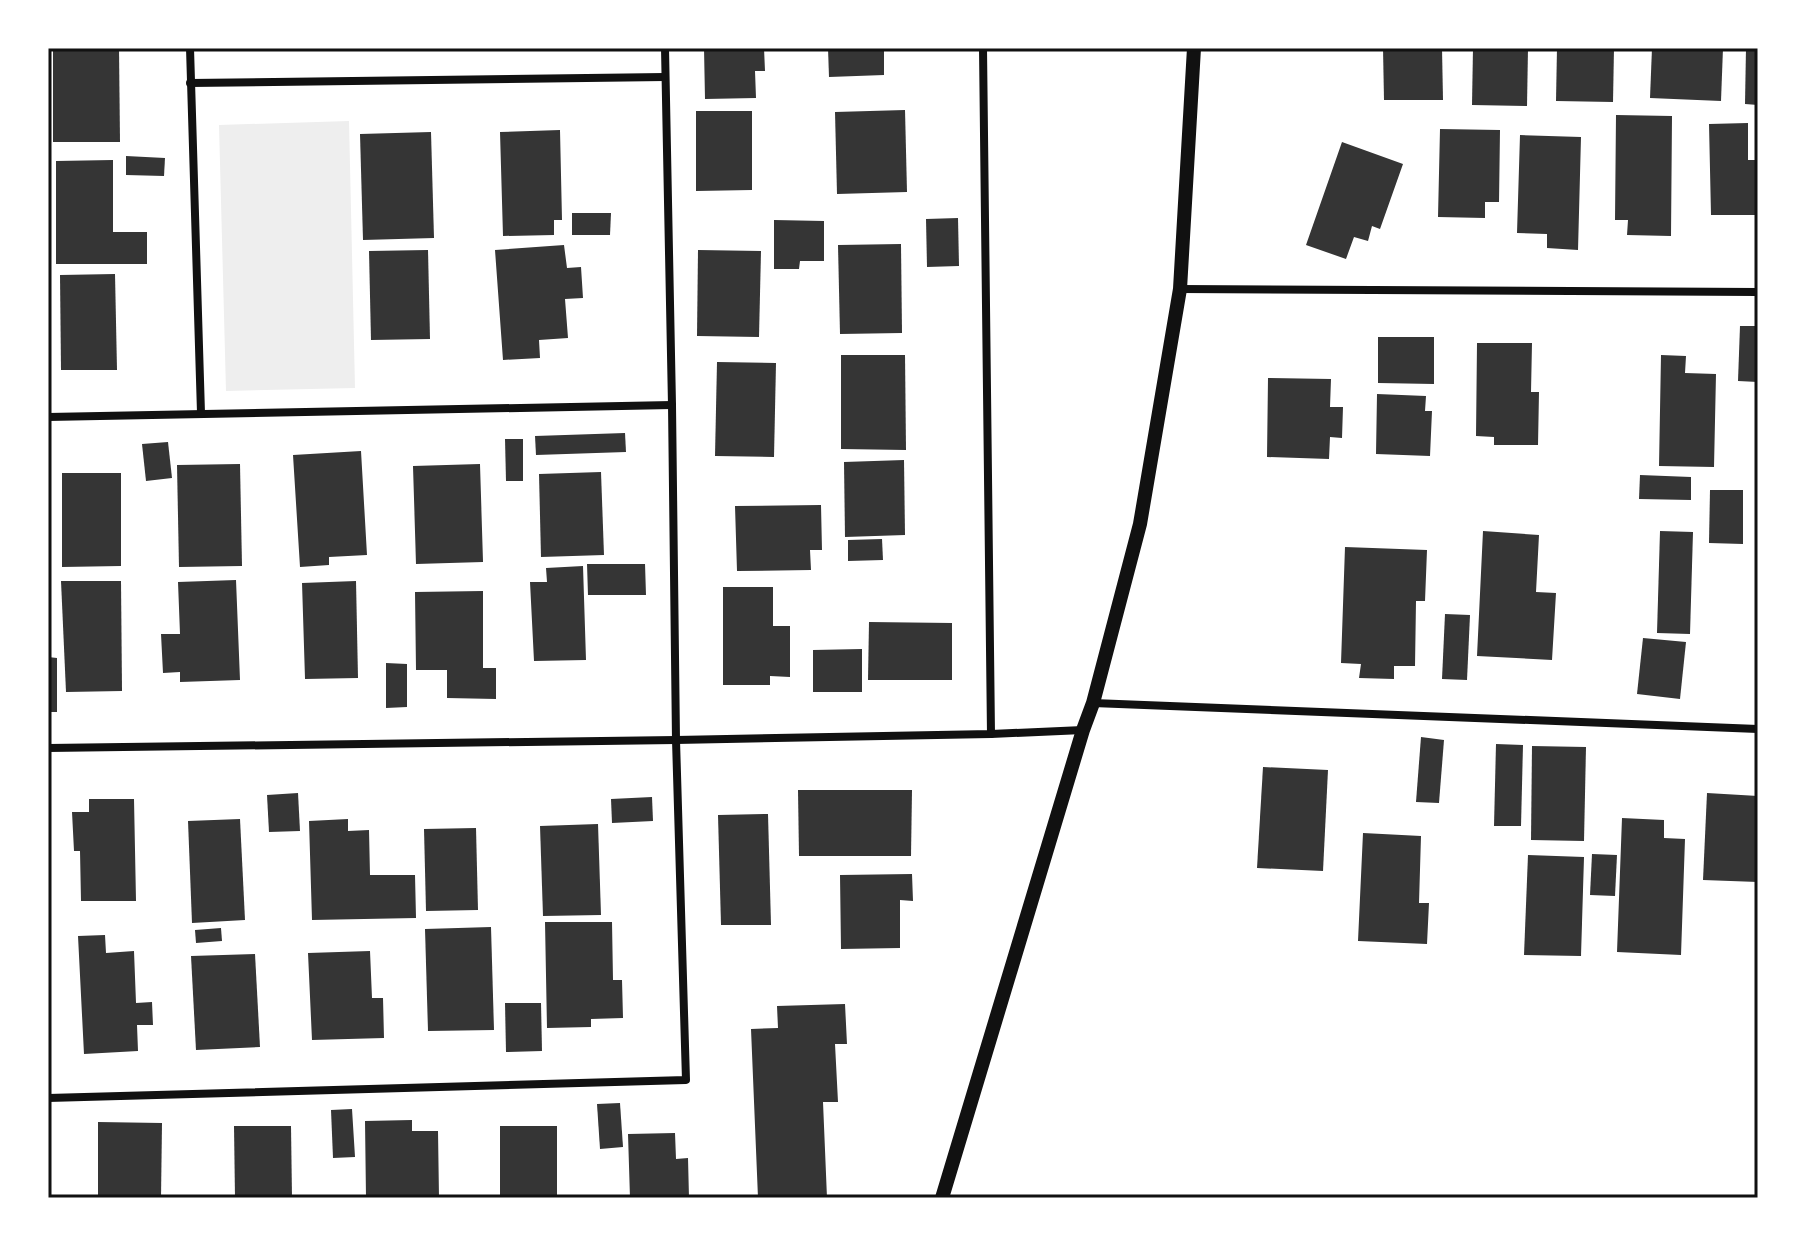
<svg xmlns="http://www.w3.org/2000/svg" width="1806" height="1246" viewBox="0 0 1806 1246" font-family="'Space Grotesk',sans-serif">
	<style>
		.green { fill: #eee }
		.building { fill: #353535 }
		.lines { fill: none; stroke-linecap: round; stroke-linejoin: round }
		.minor { stroke: #111; stroke-width: 8 }
		.tertiary { stroke: #111; stroke-width: 14 }
		.neatline { fill: none; stroke: #111; stroke-width: 3 }
	</style>
	<rect width="100%" height="100%" fill="#fff"/>
	<path class="green" d="M349,121L355,388L226,391L219,125Z"/>
	<g class="building">
		<path d="M53,48H119L120,142H53Z"/>
		<path d="M704,48H764L765,71H755L756,98L705,99Z"/>
		<path d="M828,48H884V75L829,77Z"/>
		<path d="M1383,48H1442L1443,100H1384Z"/>
		<path d="M1473,48H1528L1527,106L1472,105Z"/>
		<path d="M1557,48H1614L1613,102L1556,101Z"/>
		<path d="M1652,48H1723L1721,101L1650,98Z"/>
		<path d="M1746,48H1758V105L1745,104Z"/>
		<path d="M905,110L907,192L837,194L835,112Z"/>
		<path d="M696,111H752V190L696,191Z"/>
		<path d="M1616,115L1672,116L1671,236L1627,235L1628,220H1615Z"/>
		<path d="M1748,123V160H1758V215H1711L1709,124Z"/>
		<path d="M1440,129L1500,130L1499,202H1485V218L1438,217Z"/>
		<path d="M560,130L562,220H554V235L503,236L500,132Z"/>
		<path d="M431,132L434,238L363,240L360,134Z"/>
		<path d="M1520,135L1581,137L1578,250L1547,248V234L1517,233Z"/>
		<path d="M1342,142L1403,164L1380,229L1372,226L1368,241L1354,237L1346,259L1306,245Z"/>
		<path d="M126,156L165,158L164,176L126,175Z"/>
		<path d="M113,160V232H147V264H56V161Z"/>
		<path d="M572,213H611L610,235H572Z"/>
		<path d="M958,218L959,266L927,267L926,219Z"/>
		<path d="M774,220L824,221V261H800L799,269H774Z"/>
		<path d="M901,244L902,333L840,334L838,245Z"/>
		<path d="M564,245L567,268L581,267L583,298L565,299L568,338L539,340L540,358L503,360L495,250Z"/>
		<path d="M428,250L430,339L371,340L369,251Z"/>
		<path d="M698,250L761,251L759,337L697,336Z"/>
		<path d="M115,274L117,370H61L60,275Z"/>
		<path d="M1740,326H1758V382L1738,381Z"/>
		<path d="M1378,337H1434V384L1378,383Z"/>
		<path d="M1477,343H1532L1531,392H1539L1538,445H1494V437L1476,436Z"/>
		<path d="M841,355H905L906,450L841,449Z"/>
		<path d="M1661,355L1686,356L1685,373L1716,374L1714,467L1659,466Z"/>
		<path d="M717,362L776,363L774,457L715,456Z"/>
		<path d="M1268,378L1331,379L1330,407H1343L1342,438L1330,437L1329,459L1267,457Z"/>
		<path d="M1377,394L1426,396L1425,411H1432L1430,456L1376,454Z"/>
		<path d="M625,433L626,452L536,455L535,436Z"/>
		<path d="M505,439H523V481H506Z"/>
		<path d="M168,442L172,478L146,481L142,444Z"/>
		<path d="M361,451L367,555L329,557V565L300,567L293,455Z"/>
		<path d="M904,460L905,535L845,537L844,462Z"/>
		<path d="M240,464L242,566L179,567L177,465Z"/>
		<path d="M480,464L483,562L416,564L413,466Z"/>
		<path d="M601,472L604,555L541,557L539,474Z"/>
		<path d="M62,473H121V566L62,567Z"/>
		<path d="M1640,475L1691,477V500L1639,499Z"/>
		<path d="M1710,490H1743V544L1709,543Z"/>
		<path d="M821,505L822,550H810L811,570L737,571L735,506Z"/>
		<path d="M1483,531L1539,535L1536,592L1556,593L1552,660L1477,656Z"/>
		<path d="M1660,531L1693,532L1690,634L1657,633Z"/>
		<path d="M882,539L883,560L848,561V540Z"/>
		<path d="M1345,547L1427,550L1425,601H1416L1415,666H1394V679L1359,678L1361,664L1341,663Z"/>
		<path d="M587,564H645L646,595H588Z"/>
		<path d="M583,566L586,660L534,661L530,582H547L546,568Z"/>
		<path d="M236,580L240,680L180,682V672L163,673L161,634H180L178,582Z"/>
		<path d="M61,581H121L122,691L66,692Z"/>
		<path d="M356,581L358,678L305,679L302,583Z"/>
		<path d="M723,587H773V626H790V677L770,676V685H723Z"/>
		<path d="M483,591V668H496V699L447,698V670H416L415,592Z"/>
		<path d="M1445,614L1470,615L1467,680L1442,679Z"/>
		<path d="M869,622L952,623V680H868Z"/>
		<path d="M1643,638L1686,642L1680,699L1637,694Z"/>
		<path d="M862,649V692H813V650Z"/>
		<path d="M48,657L57,658V712H48Z"/>
		<path d="M386,663L407,664V707L386,708Z"/>
		<path d="M1421,737L1444,740L1439,803L1416,802Z"/>
		<path d="M1496,744L1523,745L1521,826H1494Z"/>
		<path d="M1532,746L1586,747L1584,841L1531,840Z"/>
		<path d="M1263,767L1328,770L1323,871L1257,868Z"/>
		<path d="M798,790H912L911,856H799Z"/>
		<path d="M298,793L300,831L269,832L267,795Z"/>
		<path d="M1707,793L1758,796V882L1703,880Z"/>
		<path d="M652,797L653,821L612,823L611,799Z"/>
		<path d="M89,799H134L136,901H81L80,851H74L72,812H89Z"/>
		<path d="M768,814L771,925H721L718,815Z"/>
		<path d="M1622,818L1664,820V838L1685,839L1681,955L1617,952Z"/>
		<path d="M240,819L245,920L192,923L188,821Z"/>
		<path d="M348,819V831L369,830L370,875H415L416,918L312,920L309,821Z"/>
		<path d="M598,824L601,915L543,916L540,826Z"/>
		<path d="M476,828L478,910L426,911L424,829Z"/>
		<path d="M1363,833L1421,836L1419,903H1429L1427,944L1358,941Z"/>
		<path d="M1592,854L1617,855L1615,896L1590,895Z"/>
		<path d="M1528,855L1584,857L1581,956L1524,955Z"/>
		<path d="M912,874L913,901L900,900V948L841,949L840,875Z"/>
		<path d="M545,922H612L613,980H622L623,1018L591,1019V1027L547,1028Z"/>
		<path d="M491,927L494,1030L428,1031L425,929Z"/>
		<path d="M221,928L222,941L196,943L195,930Z"/>
		<path d="M105,935L106,953L134,951L136,1003L152,1002L153,1025H137L138,1051L84,1054L78,936Z"/>
		<path d="M370,951L372,998H383L384,1038L312,1040L308,953Z"/>
		<path d="M255,954L260,1047L196,1050L191,956Z"/>
		<path d="M505,1003H541L542,1051L506,1052Z"/>
		<path d="M845,1004L847,1044H835L838,1102H823L827,1198H758L751,1029L778,1028L777,1006Z"/>
		<path d="M620,1103L623,1147L600,1149L597,1104Z"/>
		<path d="M352,1109L355,1157L333,1158L331,1110Z"/>
		<path d="M412,1120V1131H438L439,1198H366L365,1121Z"/>
		<path d="M98,1122L162,1123L161,1198H98Z"/>
		<path d="M234,1126H291L292,1198H235Z"/>
		<rect x="500" y="1126" width="57" height="72"/>
		<path d="M675,1133L676,1159L688,1158L689,1198H630L628,1134Z"/>
	</g>
	<g class="lines">
		<g class="minor">
			<path d="M190,48L201,413"/>
			<path d="M983,48L991,734"/>
			<path d="M190,83L665,77"/>
			<path d="M1180,289L1758,292"/>
			<path d="M48,417L672,405"/>
			<path d="M1093,703L1758,729"/>
			<path d="M48,748L676,740L991,734L1083,730"/>
			<path d="M48,1098L686,1080L676,740L672,405L665,48"/>
		</g>
		<path class="tertiary" d="M942,1198L1083,730L1093,703L1140,524L1180,289L1194,48"/>
	</g>
	<rect width="1806" height="1246" fill="none" stroke="#ffffff" stroke-width="100"/>
	<rect x="50" y="50" width="1706" height="1146" class="neatline"/>
</svg>
